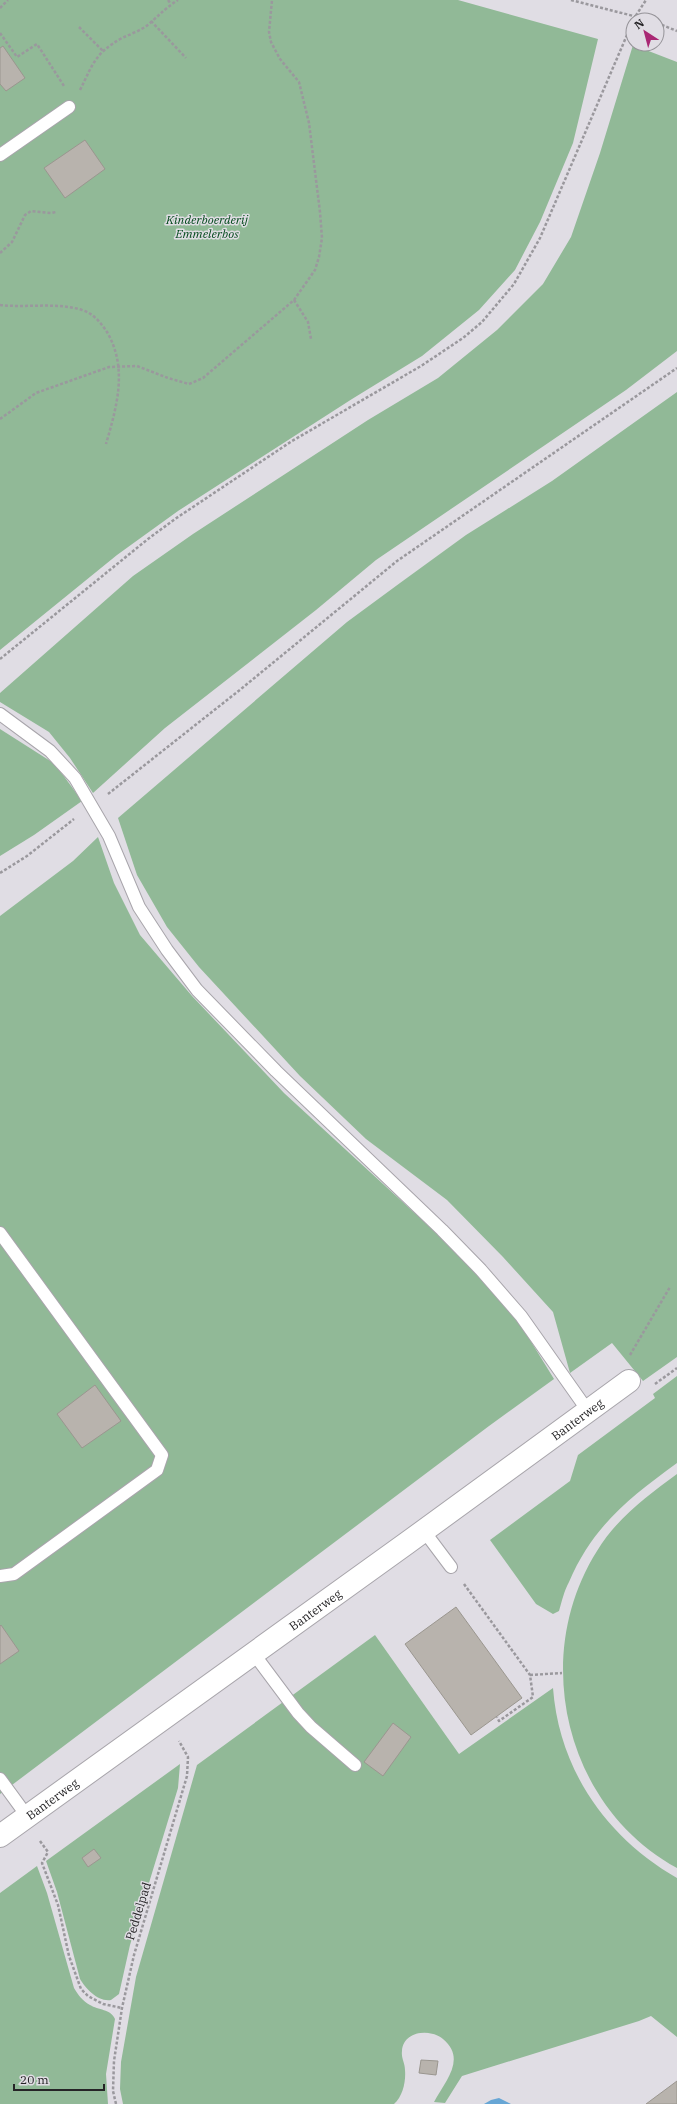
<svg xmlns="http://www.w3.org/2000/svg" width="677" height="2104" viewBox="0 0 677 2104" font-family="'IBM Plex Serif',serif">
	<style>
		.green { fill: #91b997 }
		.water { fill: #67a6d5 }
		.building { fill: #b8b3ad; stroke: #9a968f }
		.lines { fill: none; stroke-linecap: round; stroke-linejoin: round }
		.lane-casing { stroke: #a8a5ab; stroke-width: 14 }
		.street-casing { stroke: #a8a5ab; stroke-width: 24 }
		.path { stroke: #9a989d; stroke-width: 2.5; stroke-dasharray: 3 2; stroke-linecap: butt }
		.lane { stroke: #fff; stroke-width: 12 }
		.street { stroke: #fff; stroke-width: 22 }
		.labels { text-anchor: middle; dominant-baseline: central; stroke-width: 3; stroke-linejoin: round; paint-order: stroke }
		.park-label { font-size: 12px; font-style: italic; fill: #00481a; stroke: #e0dde4 }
		.street-label { font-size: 12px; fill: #252426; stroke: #e0dde4 }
	</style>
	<rect width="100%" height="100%" fill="#e0dde4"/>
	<g class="green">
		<path d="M0,0H458L598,39L573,143L540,222L515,270L479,310L422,356L352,399L178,511L117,555L0,650Z"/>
		<path d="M633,45L677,62V351L626,390L376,560L316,610L165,728L93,793L70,758L49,732L0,702V693L133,576L193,534L368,420L438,378L497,330L543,284L571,237L600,153Z"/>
		<path d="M677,392V1357L643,1381L612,1343L570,1373L553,1312L503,1257L447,1200L366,1139L300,1076L199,967L167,927L137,875L118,818L347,622L400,583L466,535L552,481Z"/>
		<path d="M0,729L55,764L82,801L34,835L0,856Z"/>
		<path d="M98,837L114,883L140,935L192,996L284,1093L444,1240L492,1290L519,1322L554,1379L489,1426L0,1794V916L73,861Z"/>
		<path d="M677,1376V1463C629,1498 593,1526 569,1582C564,1591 562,1601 559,1611L553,1614L536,1604L490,1540L570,1481L578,1455L655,1398L653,1394Z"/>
		<path d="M677,1474V1868C565,1807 530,1657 597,1551C617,1518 647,1496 677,1474Z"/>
		<path d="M375,1635L459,1754L553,1688C559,1770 607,1838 677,1878V2037L651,2016L639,2021L462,2076L445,2103L434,2102C445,2081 467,2059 443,2039C430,2028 403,2031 402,2051C401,2058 405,2063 405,2070C406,2081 403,2096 394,2104H123L120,2089L121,2062L136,1977L197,1765Z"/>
		<path d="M180,1764L178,1788L130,1945L119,1994L111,2000C98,2002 86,1989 80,1979L57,1892L46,1861Z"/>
		<path d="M37,1866L47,1893L74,1988C78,1995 83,2001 90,2005C98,2010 111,2009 115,2019L106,2074L108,2104H0V1893Z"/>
	</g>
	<path class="water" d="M499,2098L511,2104H484L491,2100Z"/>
	<g class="building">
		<path d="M3,46L25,78L6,91L0,84V48Z"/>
		<path d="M85,140L105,169L65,198L44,168Z"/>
		<path d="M95,1385L121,1421L82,1448L57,1414Z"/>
		<path d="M456,1607L522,1698L471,1735L405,1644Z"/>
		<path d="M1,1625L19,1651L0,1664V1626Z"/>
		<path d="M393,1723L411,1737L383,1776L364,1762Z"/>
		<path d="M94,1849L101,1858L88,1867L82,1858Z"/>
		<path d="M421,2060L438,2061L436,2075L419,2073Z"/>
		<path d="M677,2081V2104H646Z"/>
	</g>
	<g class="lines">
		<g class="lane-casing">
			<g id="lane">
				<path d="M0,155L69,107"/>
				<path d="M0,714L50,751L75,778L109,836L139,907L167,950L197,990L276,1071L442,1230L481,1270L521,1316L588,1411"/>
				<path d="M0,1233L162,1455L157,1470L14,1574L0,1576"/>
				<path d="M424,1531L451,1567"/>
				<path d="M254,1654L298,1713L311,1727L355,1765"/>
				<path d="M0,1779L27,1816"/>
			</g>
		</g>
		<g class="street-casing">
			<g id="street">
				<path id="s1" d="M0,1836L407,1543L629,1381"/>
			</g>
		</g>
		<g class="path">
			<path d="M168,0L171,4"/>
			<path d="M571,0L649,20"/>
			<path d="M0,8L8,0"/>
			<path d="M633,20L646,0"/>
			<path d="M151,21L186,58"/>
			<path d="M657,23L677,31"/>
			<path d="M79,27L103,51"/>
			<path d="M0,33L17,57L37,44L64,86"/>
			<path d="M80,90C93,64 95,53 122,38C131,34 142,30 149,24C159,15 167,7 178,0"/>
			<path d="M0,253L12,242L25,215L31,211L51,213L56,212"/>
			<path d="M294,300L308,322L311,339"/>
			<path d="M0,305C27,308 56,302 82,310C93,313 101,323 107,332C128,368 117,406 106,444"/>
			<path d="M0,419L36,393L109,367L137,366L168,378L189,384L203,378L294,300L315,270L319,257L322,238L320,212L309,123L299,82L280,59L271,42L269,32L272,0"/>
			<path d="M0,659L148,539L175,519L292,441L421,366L463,338L482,322L514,284L540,238L633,21"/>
			<path d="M108,794L241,689L397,561L677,368"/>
			<path d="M0,873L27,856L74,819"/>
			<path d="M630,1355L670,1287"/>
			<path d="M655,1384L677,1368"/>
			<path d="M464,1584L530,1675L533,1697L499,1721L497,1717"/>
			<path d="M530,1675L562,1673"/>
			<path d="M40,1841L48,1852L42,1863L58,1905L69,1956L81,1989L88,1996L103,2004L122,2008"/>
			<path d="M116,2104L113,2091L114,2061L122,2008L134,1955L187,1776L188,1757L179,1741"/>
		</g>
		<use href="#lane" class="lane"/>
		<use href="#street" class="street"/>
	</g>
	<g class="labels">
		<g class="park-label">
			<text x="207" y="219">Kinderboerderij<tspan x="207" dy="14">Emmelerbos</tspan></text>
		</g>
		<g class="street-label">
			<text stroke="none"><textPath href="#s1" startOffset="712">Banterweg</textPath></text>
			<text stroke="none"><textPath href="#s1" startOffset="388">Banterweg</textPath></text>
			<text stroke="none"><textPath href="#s1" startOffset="64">Banterweg</textPath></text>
			<text transform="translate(138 1911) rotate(-73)">Peddelpad</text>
		</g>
	</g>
	<g transform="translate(645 32) rotate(324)"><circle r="19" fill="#e0dde4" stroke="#959398"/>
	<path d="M0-3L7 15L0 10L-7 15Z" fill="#a92874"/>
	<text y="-6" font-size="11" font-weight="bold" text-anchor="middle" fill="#252426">N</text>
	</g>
	<path d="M14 2084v6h90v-6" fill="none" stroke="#252426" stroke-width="2"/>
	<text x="20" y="2084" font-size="12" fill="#252426" stroke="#e0dde4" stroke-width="3" paint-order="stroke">20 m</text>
</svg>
